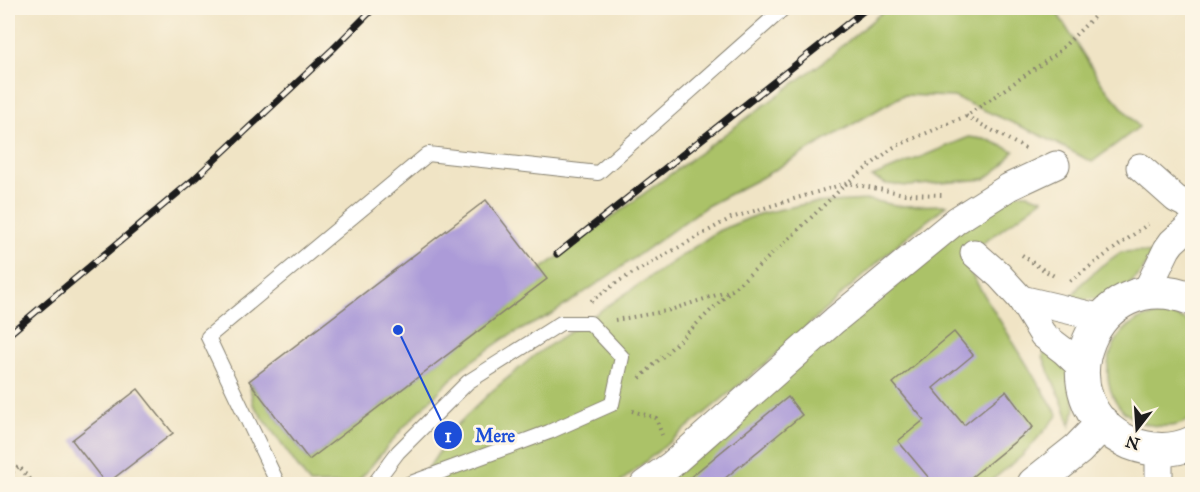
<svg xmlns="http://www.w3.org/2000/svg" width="1200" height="492" viewBox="0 0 1200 492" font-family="'IM FELL Great Primer',serif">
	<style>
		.green { fill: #abc267; stroke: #646f42; stroke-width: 1.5 }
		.building { fill: #ac9bd8 }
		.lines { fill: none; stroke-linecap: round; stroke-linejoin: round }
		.lane-casing { stroke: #868070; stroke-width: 16 }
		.street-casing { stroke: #868070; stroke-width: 29 }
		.secondary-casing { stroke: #868070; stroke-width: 35 }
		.path { stroke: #868070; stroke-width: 4; stroke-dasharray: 1.5 4.5; stroke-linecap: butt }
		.lane { stroke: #fff; stroke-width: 14 }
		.street { stroke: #fff; stroke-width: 27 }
		.secondary { stroke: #fff; stroke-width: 33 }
		.rail-casing { stroke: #1c1c1c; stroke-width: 7 }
		.rail { stroke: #fcf5e5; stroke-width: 4.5; stroke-dasharray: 14; stroke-linecap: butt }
		.leader { fill: none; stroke: #1d4ed8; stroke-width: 2 }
		.callout-dot { fill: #1d4ed8; stroke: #fcf5e5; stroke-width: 2 }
		.mark-label { font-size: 18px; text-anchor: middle; font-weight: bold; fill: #fff }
		.callout-label { font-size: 18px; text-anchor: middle; font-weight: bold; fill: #1d4ed8; stroke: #fcf5e5; stroke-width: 6; stroke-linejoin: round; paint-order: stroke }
	</style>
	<rect width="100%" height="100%" fill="#fcf5e5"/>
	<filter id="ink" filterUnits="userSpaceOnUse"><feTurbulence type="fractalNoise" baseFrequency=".0167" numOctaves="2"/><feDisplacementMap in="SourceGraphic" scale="12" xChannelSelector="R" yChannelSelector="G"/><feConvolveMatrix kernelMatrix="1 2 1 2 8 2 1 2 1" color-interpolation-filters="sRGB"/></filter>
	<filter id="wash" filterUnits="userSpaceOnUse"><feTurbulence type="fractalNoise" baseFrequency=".008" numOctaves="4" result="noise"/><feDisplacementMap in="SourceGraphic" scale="24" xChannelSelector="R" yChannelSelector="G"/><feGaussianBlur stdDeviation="1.35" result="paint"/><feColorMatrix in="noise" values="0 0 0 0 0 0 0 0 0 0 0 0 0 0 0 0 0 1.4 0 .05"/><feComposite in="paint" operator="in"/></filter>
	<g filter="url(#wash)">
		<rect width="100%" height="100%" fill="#f0e4c5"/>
		<g class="green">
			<path d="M887,8H1054L1102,84L1139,127L1092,162L1040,135L954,97L903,95L759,179L707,206L613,273L552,314L505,338L462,368L403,428L356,484H310L253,404L249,381L309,460L546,279L540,270L823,62Z"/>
			<path d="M969,137L989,140L1014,151L1003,165L985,179L909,186L886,184L872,177Z"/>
			<path d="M1010,193L1028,194L1043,199L962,259L1058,415L1022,456L987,484H660L943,240Z"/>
			<path d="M870,200L900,206L947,205L900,242L771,359L618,484H416L425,473L457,425L492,391L535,355L718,231L759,214L810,203Z"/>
			<path d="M1140,251L1152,254C1148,261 1144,269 1139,275C1119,297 1098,302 1070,299L1081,284L1101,266L1121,252Z"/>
			<path d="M1156,315H1173L1192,323V418C1182,426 1170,427 1157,426C1101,422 1090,346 1138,320C1143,318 1150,316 1156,315Z"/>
			<path d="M1046,350L1069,372L1075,408L1070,426C1064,401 1051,380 1043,356Z"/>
		</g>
		<g id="blocks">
			<g class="building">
				<path d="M486,200L547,279L309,460L249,381Z"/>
				<path d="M954,332L973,355L933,388L964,425L1006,391L1033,427L963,484H934L898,441L924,420L893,383Z"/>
				<path d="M138,389L173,433L106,484L72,440Z"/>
				<path d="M788,397L802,415L718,484H682Z"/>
			</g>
		</g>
	</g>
	<g filter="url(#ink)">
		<use href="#blocks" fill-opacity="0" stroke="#868070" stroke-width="1.5"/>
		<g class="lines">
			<g class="lane-casing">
				<g id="lane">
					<path d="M278,484L208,337L428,154L598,173L784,8"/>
					<path d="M374,484L398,452L468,382L561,323H590L622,357L612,404L549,432L408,484"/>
				</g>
			</g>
			<g class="street-casing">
				<g id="street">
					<path d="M1140,167L1176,199L1192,207"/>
					<path d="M974,253L999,275L1021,299L1043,335L1064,351L1082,368"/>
					<path d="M1145,294L1167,249L1172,242L1192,224"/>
					<path d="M1021,299L1102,318"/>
					<path d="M644,484L671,465L835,320L957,220L1009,187L1056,165"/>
					<path d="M1159,484V449"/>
				</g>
			</g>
			<g class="secondary-casing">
				<g id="secondary">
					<path d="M1192,299C1093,259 1037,402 1130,443C1150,451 1173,452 1192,443"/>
					<path d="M1034,484L1078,449L1103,423"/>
				</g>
			</g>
			<g class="path">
				<path d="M966,116L1026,149"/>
				<path d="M1022,255L1039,267L1054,276"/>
				<path d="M1070,281L1148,224"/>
				<path d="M591,301L619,281L731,218L847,183L905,194L942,195"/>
				<path d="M615,320L667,311L732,290L791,237L847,183L894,147L966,116L1056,54L1103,8"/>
				<path d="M640,378L730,292"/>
				<path d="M632,411L656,418L662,435"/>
				<path d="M8,476L19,466L33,484"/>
			</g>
			<use href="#lane" class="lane"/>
			<use href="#street" class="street"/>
			<use href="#secondary" class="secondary"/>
			<g class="rail-casing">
				<g id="rail">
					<path d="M557,254L867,8"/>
					<path d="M8,335L192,181L333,49L374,8"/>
				</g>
			</g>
			<use href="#rail" class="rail"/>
		</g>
	</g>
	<path class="leader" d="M398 330L448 435"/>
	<g class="callout-dot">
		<circle cx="398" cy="330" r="6"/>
		<circle cx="448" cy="435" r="15"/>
	</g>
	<g class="mark-label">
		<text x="448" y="442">1</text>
	</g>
	<g class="callout-label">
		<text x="495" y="442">Mere</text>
	</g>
	<rect width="1200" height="492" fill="none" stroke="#fcf5e5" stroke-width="30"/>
	<g transform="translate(1137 429) rotate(197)" stroke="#fcf5e5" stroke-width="4.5" paint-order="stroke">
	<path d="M0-4.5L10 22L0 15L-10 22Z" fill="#1c1c1c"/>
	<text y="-9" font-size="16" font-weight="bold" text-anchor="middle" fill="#1c1c1c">N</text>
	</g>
</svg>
